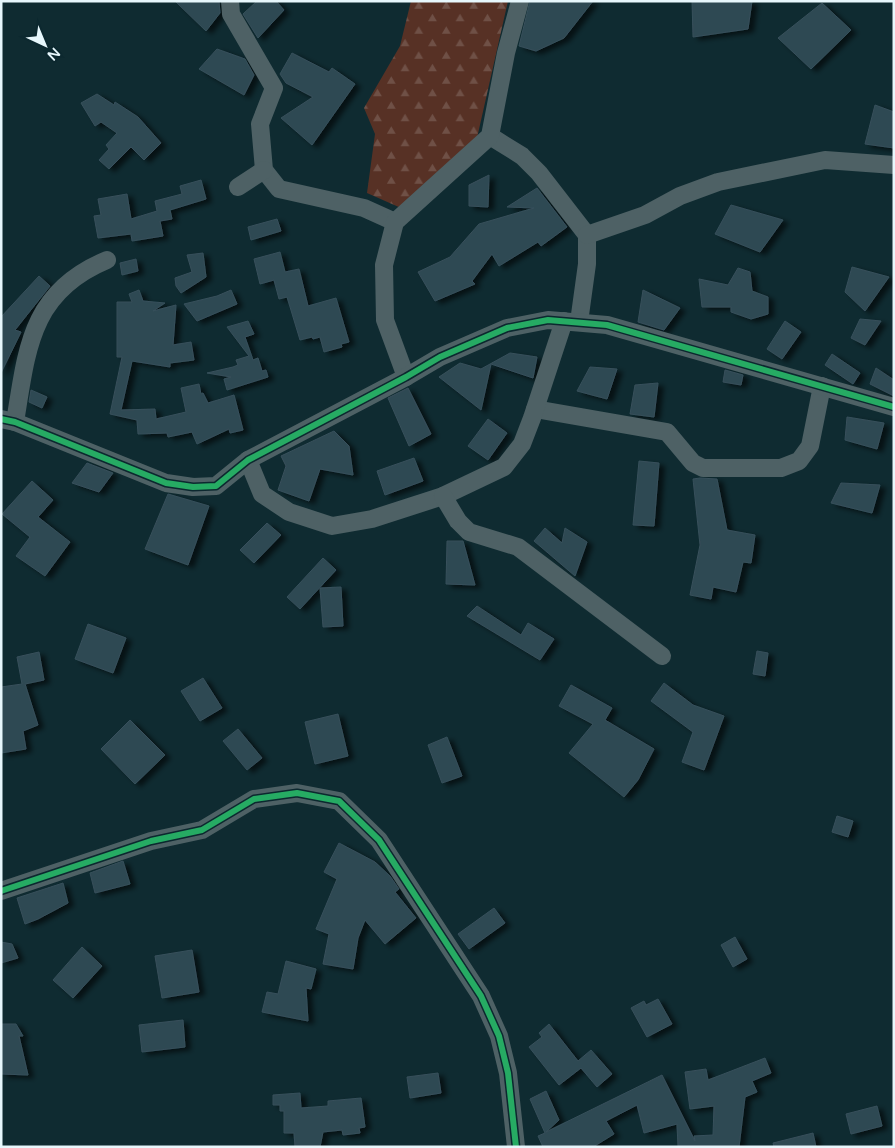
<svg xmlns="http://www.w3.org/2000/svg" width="895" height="1148" viewBox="0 0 895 1148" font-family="'Varela Round',sans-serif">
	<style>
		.forest { fill: url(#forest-firs) }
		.building { fill: #2f4852; stroke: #37505b; filter: url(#shadow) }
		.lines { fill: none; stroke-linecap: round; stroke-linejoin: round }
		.minor { stroke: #4e6165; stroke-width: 18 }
		.cycleway-casing { stroke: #0c282f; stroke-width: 9 }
		.cycleway { stroke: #26ab63; stroke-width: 6 }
	</style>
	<defs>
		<pattern id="forest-firs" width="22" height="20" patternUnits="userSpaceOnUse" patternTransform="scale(1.25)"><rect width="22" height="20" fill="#573125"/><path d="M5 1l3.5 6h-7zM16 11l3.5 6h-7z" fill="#6f5046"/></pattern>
		<filter id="shadow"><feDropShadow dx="5.5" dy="3" stdDeviation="2.5" flood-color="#0009"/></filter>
	</defs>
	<rect width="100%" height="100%" fill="#0f2b31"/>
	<path class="forest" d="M411,1H508L477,138L401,208L367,193L375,134L364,108L400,46Z"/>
	<g class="building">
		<path d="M175,1H219L220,13L206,31Z"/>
		<path d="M257,1H276L284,10L258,38L243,14Z"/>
		<path d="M530,1H593L564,38L536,51L519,46Z"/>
		<path d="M692,1H752L748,29L693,37Z"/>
		<path d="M822,3L851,30L811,69L778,38Z"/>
		<path d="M217,49L245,59L254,75L244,95L199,69Z"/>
		<path d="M292,53L329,72L332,68L355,84L312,145L281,118L313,97L286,83L280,74Z"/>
		<path d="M97,94L114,105L115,102L138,117L161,143L144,160L131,147L109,169L99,160L109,149L106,145L117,133L101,122L95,126L81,103Z"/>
		<path d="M875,105L894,112V148L865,144Z"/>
		<path d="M489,175L488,207L469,206V185Z"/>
		<path d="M201,180L206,199L170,210L172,219L160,221L163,236L132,241L131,234L98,238L94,216L101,215L98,199L127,194L131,219L157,211L155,201L182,194L180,186Z"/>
		<path d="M537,188L567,227L541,246L538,242L499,266L492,254L472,281L475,284L435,301L418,272L450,257L479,224L534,208L507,207Z"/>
		<path d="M731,205L783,220L760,252L715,234Z"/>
		<path d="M277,219L281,231L251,240L248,227Z"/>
		<path d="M280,252L285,272L299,269L308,306L336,298L349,342L341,344L342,347L324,352L320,337L313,339L312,337L300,340L287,297L279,299L274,280L260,284L254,259Z"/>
		<path d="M203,253L206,277L181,293L176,286L175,278L192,272L187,255Z"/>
		<path d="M136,259L138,271L122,275L120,263Z"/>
		<path d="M852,267L889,277L865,311L845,292Z"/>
		<path d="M738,268L750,272L752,291L768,297V314L751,319L731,312V307H702L699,279L728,285Z"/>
		<path d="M39,276L50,286L15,330L21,332L1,373V317Z"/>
		<path d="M139,290L143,301L165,303L153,311L176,305L173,345L191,342L194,360L170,363V367L132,361L121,410L155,409L156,419L186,412L181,388L199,384L201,394L203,393L208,403L234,395L243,430L230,433L229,429L197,444L192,432L168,437L167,433L138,434L137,420L110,414L122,357H117V302H132L129,294Z"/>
		<path d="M231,290L237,304L197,321L184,304L217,296Z"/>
		<path d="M643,290L680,308L664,330L638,322Z"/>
		<path d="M860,319L881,321L865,345L851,338Z"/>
		<path d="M248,321L254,334L245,337L253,360L258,358L262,371L266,370L268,377L227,390L224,379L231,377L207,373L233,367L238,365L236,360L249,356L227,327Z"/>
		<path d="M785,321L801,332L782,359L767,349Z"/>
		<path d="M510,353L537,357L533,378L491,364L481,410L439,377L460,363L481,369Z"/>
		<path d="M832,354L860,373L853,384L825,365Z"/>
		<path d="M590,367L617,369L607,399L577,391Z"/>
		<path d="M876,368L894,380V396L870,384Z"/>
		<path d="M725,370L743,375L741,385L723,382Z"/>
		<path d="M658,383L654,417L630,414L635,385Z"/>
		<path d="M408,388L431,434L409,446L388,398Z"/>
		<path d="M31,390L47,397L42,408L29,402Z"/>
		<path d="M847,417L884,423L877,449L845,440Z"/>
		<path d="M488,419L507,433L488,460L468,446Z"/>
		<path d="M334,431L349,446L353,475L320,469L309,501L278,490L286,466L281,456Z"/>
		<path d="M414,458L423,481L385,495L377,471Z"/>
		<path d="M639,461L659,463L654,526L633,525Z"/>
		<path d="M87,463L113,473L99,492L72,483Z"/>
		<path d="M700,478L717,479L727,530L755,535L751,563L743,562L736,592L713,587L711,599L690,595L700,545L693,479Z"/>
		<path d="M32,481L53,500L38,517L70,542L45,576L16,556L30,537L2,514Z"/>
		<path d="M841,483L880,485L872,513L831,503Z"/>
		<path d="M168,494L209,506L188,565L145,549Z"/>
		<path d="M267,523L281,535L254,563L240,550Z"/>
		<path d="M545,528L562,543L565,528L587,542L575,576L534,541Z"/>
		<path d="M447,541H463L475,585L446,584Z"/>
		<path d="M323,558L336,570L300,609L287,597Z"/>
		<path d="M341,587L343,626L323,627L320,588Z"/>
		<path d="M477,606L521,635L528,623L554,639L540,660L467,616Z"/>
		<path d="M88,624L126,638L113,673L75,659Z"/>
		<path d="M757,651L768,653L765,676L753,674Z"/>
		<path d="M39,652L44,680L25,684L38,725L23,731L26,749L1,753V687L22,684L17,657Z"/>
		<path d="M203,678L222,708L200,721L181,691Z"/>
		<path d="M664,683L693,705L724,716L704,770L682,762L693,732L651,701Z"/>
		<path d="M571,685L612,708L605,720L654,749L638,780L624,797L569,753L593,724L559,706Z"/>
		<path d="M338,714L348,756L315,764L305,722Z"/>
		<path d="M130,720L165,755L135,784L101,749Z"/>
		<path d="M238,729L262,758L247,770L223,741Z"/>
		<path d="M447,737L462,776L442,783L428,745Z"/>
		<path d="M837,816L853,821L848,837L832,832Z"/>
		<path d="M339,843L375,862L390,876L399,889L395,892L416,918L385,944L365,920L358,938L353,969L323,964L329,934L316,929L337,879L324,872Z"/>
		<path d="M123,861L130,884L95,893L90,873Z"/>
		<path d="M63,883L68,903L38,919L25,924L17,898Z"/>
		<path d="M494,908L505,923L469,949L458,934Z"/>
		<path d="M735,937L747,959L733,967L721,945Z"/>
		<path d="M1,942L12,944L18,958L1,963Z"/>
		<path d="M82,947L102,966L73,998L53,980Z"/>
		<path d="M192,950L199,992L162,998L155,956Z"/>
		<path d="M286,961L316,969L311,989L306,988L308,1021L262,1012L267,992L278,994Z"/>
		<path d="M658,999L672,1024L647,1037L631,1008L644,1001L646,1005Z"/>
		<path d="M183,1020L185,1047L142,1052L139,1025Z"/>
		<path d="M1,1024H16L23,1036H19L28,1075L1,1074Z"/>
		<path d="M549,1024L578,1061L591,1050L612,1074L597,1087L581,1068L559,1085L529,1047L542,1037L539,1033Z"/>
		<path d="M765,1058L771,1073L752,1081L757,1092L745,1097L739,1147H678L677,1124L644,1133L637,1105L606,1121L614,1134L593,1147H543L538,1136L545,1133L530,1099L546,1091L559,1120L546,1132L662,1075L695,1141L694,1136L713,1135L714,1106L690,1109L685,1072L706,1069L708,1080Z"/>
		<path d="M438,1073L441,1093L410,1098L407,1077Z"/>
		<path d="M300,1093L301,1108L328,1106V1101L361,1098L365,1127L359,1128L360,1133L343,1135L342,1130L323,1132L320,1147H295L294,1133H284V1111H280V1105H273V1095Z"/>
		<path d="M877,1106L882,1126L851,1134L846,1114Z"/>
		<path d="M813,1133L816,1147H774L773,1143Z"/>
	</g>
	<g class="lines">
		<g class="minor">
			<path d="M230,1L231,14L274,88L260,124L264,170L279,189L364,208L395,222"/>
			<path d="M490,136L522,156L539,173L587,235V264L579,322"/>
			<path d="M238,187L264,170"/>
			<path d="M587,235L645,215L680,196L718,182L825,160L894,165"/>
			<path d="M406,377L385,320L384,265L395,222L490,136L506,53L520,1"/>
			<path d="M535,409L667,432L693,463L703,468H781L799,461L810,446L822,386"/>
			<path d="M1,419L15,422L166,483L193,487L216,486L248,460L406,377L440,357L507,328L548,320L607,325L894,407"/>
			<path d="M15,422C27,349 30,292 107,260"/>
			<path d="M248,460L262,494L289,512L332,526L372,519L443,496L504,467L522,444L532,418L564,321"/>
			<path d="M443,496L458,521L469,532L518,547L662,656"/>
			<path d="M1,891L151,841L202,830L254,799L297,793L339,801L379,840L481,996L499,1036L508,1073L516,1147"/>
		</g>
		<g class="cycleway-casing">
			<g id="cycleway">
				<path d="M1,419L15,422L166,483L193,487L216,486L248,460L406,377L440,357L507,328L548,320L607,325L894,407"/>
				<path d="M1,891L151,841L202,830L254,799L297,793L339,801L379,840L481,996L499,1036L508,1073L516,1147"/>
			</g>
		</g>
		<use href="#cycleway" class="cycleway"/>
	</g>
	<rect width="895" height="1148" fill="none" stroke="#e7f7fc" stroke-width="5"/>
	<g transform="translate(45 45) rotate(136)" stroke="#0c282f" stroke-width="4" paint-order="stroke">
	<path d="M0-4L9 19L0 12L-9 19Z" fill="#e7f7fc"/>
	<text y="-8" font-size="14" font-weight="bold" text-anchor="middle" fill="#e7f7fc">N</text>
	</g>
</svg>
